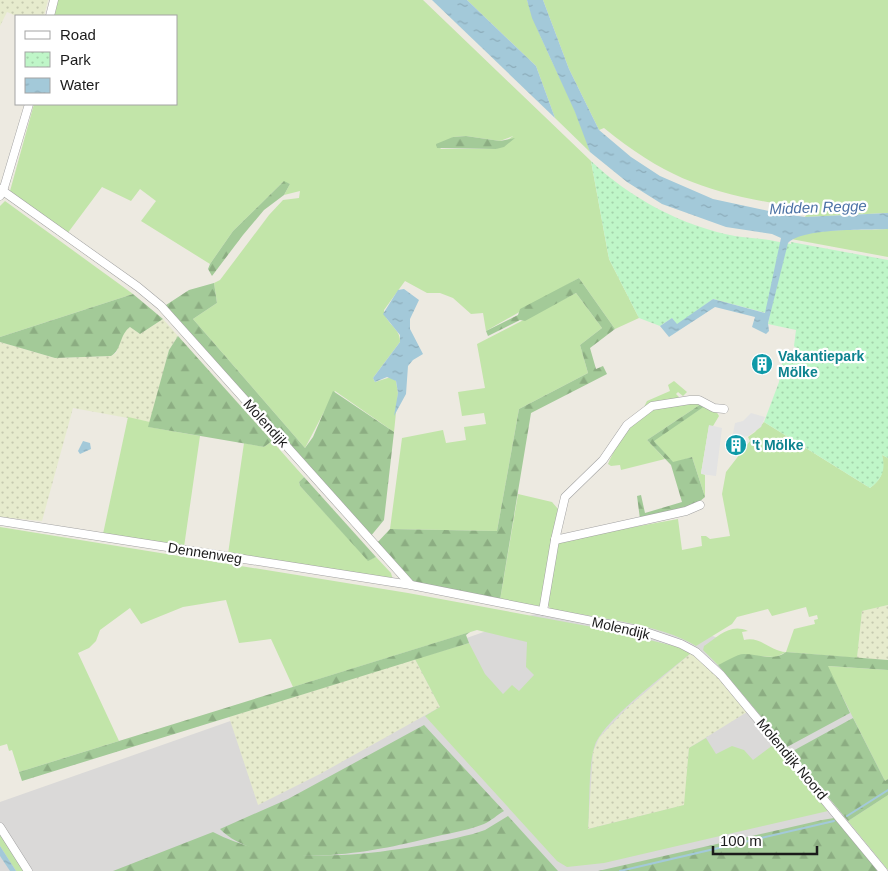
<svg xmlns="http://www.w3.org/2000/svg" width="888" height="871" viewBox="0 0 888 871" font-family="Arial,sans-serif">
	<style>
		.residential { fill: #dad9d8 }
		.farmland { fill: url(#farmland-dots) }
		.grass { fill: #c2e5a9; fill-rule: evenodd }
		.forest { fill: url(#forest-firs) }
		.park { fill: url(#park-dots) }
		.parking { fill: #e3e3e3 }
		.water { fill: url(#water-ripples) }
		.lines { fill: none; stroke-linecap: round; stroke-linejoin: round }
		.stream { stroke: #a3c9d9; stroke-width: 2 }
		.minor-casing { stroke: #a2a2a2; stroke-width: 9 }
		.minor { stroke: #fff; stroke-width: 8 }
		.labels { text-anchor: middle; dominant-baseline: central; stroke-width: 4.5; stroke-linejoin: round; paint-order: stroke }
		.culture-label { font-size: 14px; font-weight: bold; fill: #0d838f; stroke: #fff; text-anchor: start }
		.street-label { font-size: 14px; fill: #1b1b1b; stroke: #fff }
		.water-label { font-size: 15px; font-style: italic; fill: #4d73a6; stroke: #fff }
	</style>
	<defs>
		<pattern id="farmland-dots" width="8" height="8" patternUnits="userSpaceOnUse" patternTransform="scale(1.25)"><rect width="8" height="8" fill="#e6ebcd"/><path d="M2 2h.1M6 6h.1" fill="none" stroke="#c5c9af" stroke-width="1.8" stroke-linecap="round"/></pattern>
		<pattern id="forest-firs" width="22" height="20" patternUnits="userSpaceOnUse" patternTransform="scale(1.25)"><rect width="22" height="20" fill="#a3ca98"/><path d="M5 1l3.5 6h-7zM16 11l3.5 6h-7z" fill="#8cad82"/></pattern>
		<pattern id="park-dots" width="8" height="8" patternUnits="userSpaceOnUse" patternTransform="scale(1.25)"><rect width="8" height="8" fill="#bff6c8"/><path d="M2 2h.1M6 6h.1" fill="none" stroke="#a4d2ab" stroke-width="1.8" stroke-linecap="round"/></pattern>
		<pattern id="water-ripples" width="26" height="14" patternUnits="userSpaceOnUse" patternTransform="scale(1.25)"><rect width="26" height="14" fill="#a3c9d9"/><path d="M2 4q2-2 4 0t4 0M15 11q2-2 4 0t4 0" fill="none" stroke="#8cacba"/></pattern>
	</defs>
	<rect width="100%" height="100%" fill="#edeae1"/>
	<path class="residential" d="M622,599L828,683L888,681V871H0V802L538,613Z"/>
	<g class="farmland">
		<path d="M0,0H48L44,16H16L7,12L0,26Z"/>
		<path d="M163,319L178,336L169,350L150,422L73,408L42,521L0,517V342L55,358L111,356L116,353L124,331L130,327L140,334Z"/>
		<path d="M888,605V660L857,658L862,611Z"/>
		<path d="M691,653L718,678L747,712L689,748L685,805L588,829L593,752L599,738L627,708Z"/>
		<path d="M415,659L440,707L320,774L258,805L229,717Z"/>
	</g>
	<g class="grass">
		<path d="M57,0H423L591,161L609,259L639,318L615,329L579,278L486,331L483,313L471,314L453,298L440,293H427L405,281L384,310C385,324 401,328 400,342L373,378L375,382L391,377L396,381L398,393L394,432L335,391L305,448L193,319L217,303L214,283L220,280L269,215L283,200L299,198L300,191L284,195L290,184L283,182L233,231L210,264L141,221L156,201L140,189L131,201L102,187L67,234L10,191L34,104H176V16H53ZM466,136L500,141L513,136L496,149H440L453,137Z"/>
		<path d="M467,0H527C543,52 575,99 590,152L555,118L536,66Z"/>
		<path d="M543,0H888V213L805,217L809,209C721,195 675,186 604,128L599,130L569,69Z"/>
		<path d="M5,201L133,294L0,337V206Z"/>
		<path d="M888,229V257L791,239C816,227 859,231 888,229Z"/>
		<path d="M576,293L602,328L580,345L588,373L519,409L497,531L390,529L402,438L443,430L446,443L466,440L464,427L486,424L484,413L462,416L458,392L485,388L477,344Z"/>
		<path d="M674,381L687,392L683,396L678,392L676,394L680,398L643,409L647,401L670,391L668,385Z"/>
		<path d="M690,401L701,404L647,440L665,459L621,470L620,465L611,466L608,464C617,443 632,417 655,408C665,404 679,403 690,401Z"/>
		<path d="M705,406L716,411L719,416L713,426H709L701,473L705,475V497L692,457L673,463L653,440Z"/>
		<path d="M128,417L150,422L149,427L200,436L184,547L103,534Z"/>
		<path d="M764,422L870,488C883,478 884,471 882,455L888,458V605L862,611L857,658L786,652L776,657L753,656L718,665L703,650L704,646C719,636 730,623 748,631L742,632L744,640C761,636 770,651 786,652L794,629L815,624L814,620L818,619L817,615L809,617L806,607L772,616L768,609L737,617L732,624L696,646C661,624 592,617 550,609L547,602L557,544L562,540L678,519L682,550L702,546L701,536H706L710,539L730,536L722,494L726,472L750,441L748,437L755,432Z"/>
		<path d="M272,441L304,477L299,482L300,486L368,560L376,557L391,573L393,580L228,554L244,443L264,447Z"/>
		<path d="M518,494L552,502L558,509L542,604L539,606L500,600Z"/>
		<path d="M0,527L408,593L609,630L682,648L691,653C667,673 605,719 595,745C588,764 590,807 588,829L684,805L689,748L706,738L716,754L732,746L744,750L753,760L773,745L828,811L604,863L567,867L557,861L425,716L440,707L415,659L469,643L485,674L503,694L512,685L519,691L534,675L526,667L527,642L477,630L293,687L271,639L239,643L226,600L183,607L141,624L130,608L100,630L96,641L89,648L78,653L119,741L19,772L12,750L9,751L7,744L0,746Z"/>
		<path d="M827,666L888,670V779L885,781Z"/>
		<path d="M888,795V870L848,821Z"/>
		<path d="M0,832L25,871H16L0,846Z"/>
	</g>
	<g class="forest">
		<path d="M466,136L500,141L515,138L504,147L496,149L437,148L436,144L453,137Z"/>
		<path d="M284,181L290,184L284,195L264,210L243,235L212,276L208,269L210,264L233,231Z"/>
		<path d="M579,278L615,329L590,348L596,369L603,366L607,374L531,413L500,600L419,585L411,580L376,544L390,529L497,531L519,409L588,373L580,345L602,328L576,293L525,321L520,320L488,336L486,331L518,315L520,309Z"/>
		<path d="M214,283L217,303L193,319L305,448L313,437L333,391L394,432L384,520L370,537L163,307L189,290Z"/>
		<path d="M133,294L163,319L140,334L130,327C119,335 122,350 111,356L55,358L0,342V337Z"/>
		<path d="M178,336L272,441L264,447L148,427L169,350Z"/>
		<path d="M701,404L705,406L654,441L673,462L692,457L705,497L693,507L640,519L637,496L641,495L645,513L682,502L671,465L647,440Z"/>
		<path d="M304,477L376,557L368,561L300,486L299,482Z"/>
		<path d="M470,632L466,635L469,643L22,781L19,772Z"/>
		<path d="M786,652L888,660V670L828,666L850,713L787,747L718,665C725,662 737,654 744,654C759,654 772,662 786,652Z"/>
		<path d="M853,718L885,781L888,779V795L848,821L791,752Z"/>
		<path d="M424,725L504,811C497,815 491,821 484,824C464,832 438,835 417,841C363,854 262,871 220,829L288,799Z"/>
		<path d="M508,816L558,871H113L213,832C286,871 390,854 473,834L485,830Z"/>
		<path d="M834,818L879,871H598L822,820Z"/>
	</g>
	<path class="park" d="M591,161C630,198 682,226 735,236C746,238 758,238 769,240C776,241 783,243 791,244V242L888,260V458L882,455C886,470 882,479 870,488L764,422L779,382L782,362L787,350L801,354L794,346L796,330L768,324L770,314L713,299L677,325L672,318L660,326L639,318L609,259Z"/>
	<g class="parking">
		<path d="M751,413L765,417L761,427L748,436L732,439L735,423L743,421Z"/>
		<path d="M709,425L722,428L716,476L701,474Z"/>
	</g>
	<g class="water">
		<path d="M432,0H467L536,66L555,118Z"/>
		<path d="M527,0H543L569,69L599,130L631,157L660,176L713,199L778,213L805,217L888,213V229C866,230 801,228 788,243L768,323L769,331L766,334L752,327L755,317L715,307L669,337L660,326L672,318L677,324L713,299L765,313L781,238L772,234L726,227L662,204L627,182L590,152L575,112L532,18Z"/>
		<path d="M404,289L419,300L410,319V329L423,354L413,360L408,366L406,394L394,416L398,393L396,381L387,377L375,382L373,378L400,342V335L383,314L398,290Z"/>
		<path d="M83,441L90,443L91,449L80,454L78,451Z"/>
		<path d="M0,846L16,871H10L0,856Z"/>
	</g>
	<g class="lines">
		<g class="stream">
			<path d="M847,816L888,790"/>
			<path d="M620,871L834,821"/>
		</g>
		<g class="minor-casing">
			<g id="minor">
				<path d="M50,16L54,0"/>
				<path d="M0,189L3,191L29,104"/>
				<path d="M0,196L3,191L138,287L161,306L411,585"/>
				<path d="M0,521L411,585L643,631L681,644L696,652L721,675L883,871"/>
				<path d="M555,540L686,511L700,505"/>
				<path d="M543,611L555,540L565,497L603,460L627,425L652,406L690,400H699L714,408L724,409"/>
				<path d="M0,827L28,871"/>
			</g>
		</g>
		<use href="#minor" class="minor"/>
	</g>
	<defs>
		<g id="building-disc" transform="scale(1.125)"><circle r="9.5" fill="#0f9aa8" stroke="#fff"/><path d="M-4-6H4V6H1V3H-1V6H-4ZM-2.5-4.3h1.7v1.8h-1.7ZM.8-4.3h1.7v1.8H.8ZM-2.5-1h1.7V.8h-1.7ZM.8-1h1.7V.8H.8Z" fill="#fff"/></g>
	</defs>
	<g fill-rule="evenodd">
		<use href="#building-disc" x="762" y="364"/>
		<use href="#building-disc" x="736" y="445"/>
	</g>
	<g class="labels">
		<g class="culture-label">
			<text x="778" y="356">Vakantiepark<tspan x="778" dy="16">Mölke</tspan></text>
			<text x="752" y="445">'t Mölke</text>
		</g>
		<g class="street-label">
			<text transform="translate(266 423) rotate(48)">Molendijk</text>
			<text transform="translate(205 553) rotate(9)">Dennenweg</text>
			<text transform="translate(621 628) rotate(13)">Molendijk</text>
			<text transform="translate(792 759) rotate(50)">Molendijk Noord</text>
		</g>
		<g class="water-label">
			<text transform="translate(818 207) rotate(-2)">Midden Regge</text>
		</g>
	</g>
	<rect x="15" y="15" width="162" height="90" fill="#ffffff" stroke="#a4a4a4"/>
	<rect x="25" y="31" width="25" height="8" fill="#ffffff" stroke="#a4a4a4"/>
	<text x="60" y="40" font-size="15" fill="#1b1b1b">Road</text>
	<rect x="25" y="52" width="25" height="15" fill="url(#park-dots)" stroke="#a4a4a4"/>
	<text x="60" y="65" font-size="15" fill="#1b1b1b">Park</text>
	<rect x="25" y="78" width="25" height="15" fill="url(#water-ripples)" stroke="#a4a4a4"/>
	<text x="60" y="90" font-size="15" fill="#1b1b1b">Water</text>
	<path d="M713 846v8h104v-8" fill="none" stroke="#1b1b1b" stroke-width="2.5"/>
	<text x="720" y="846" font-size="15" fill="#1b1b1b" stroke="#ffffff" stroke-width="4" paint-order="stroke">100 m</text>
</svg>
